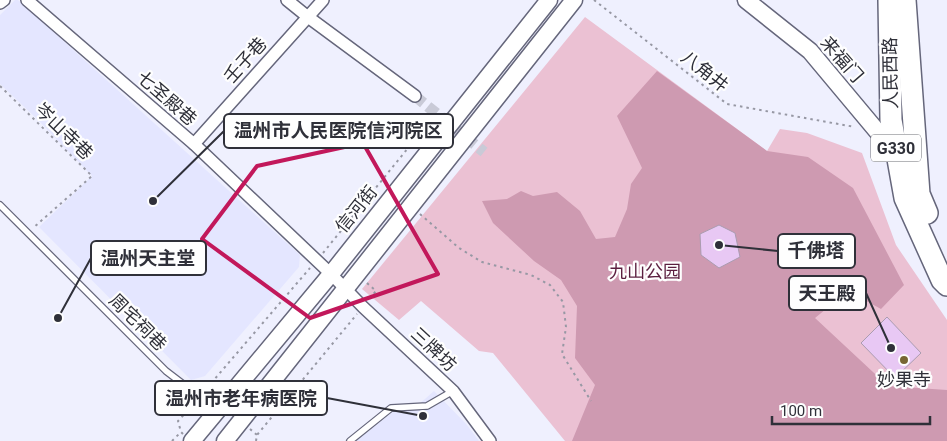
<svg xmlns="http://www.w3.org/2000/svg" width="947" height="441" viewBox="0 0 947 441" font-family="Roboto,'Noto Sans SC',sans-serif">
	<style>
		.built { fill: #e4e6ff }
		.green { fill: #ebc1d3 }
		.forest { fill: #ce9ab1 }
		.building { fill: #e8c8f4; stroke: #aa9cb0 }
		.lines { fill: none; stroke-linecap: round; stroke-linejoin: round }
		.street-tunnel { stroke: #c9cad7; stroke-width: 11; stroke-dasharray: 11 5.5; stroke-linecap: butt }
		.lane-casing { stroke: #65667b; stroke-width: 8 }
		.street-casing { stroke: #65667b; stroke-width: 14 }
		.secondary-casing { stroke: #65667b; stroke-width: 19 }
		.highway-casing { stroke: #65667b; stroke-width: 24 }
		.path { stroke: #9798a4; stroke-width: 2; stroke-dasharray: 2.5 4; stroke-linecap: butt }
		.lane { stroke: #fff; stroke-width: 5.5 }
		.street { stroke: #fff; stroke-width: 11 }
		.secondary { stroke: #fff; stroke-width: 16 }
		.highway { stroke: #fff; stroke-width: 21 }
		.marked { fill: none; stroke: #c2185b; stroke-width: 4; stroke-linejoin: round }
		.poi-dot { fill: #776634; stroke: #fefefe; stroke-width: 2 }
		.labels { text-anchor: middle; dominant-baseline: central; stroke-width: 4.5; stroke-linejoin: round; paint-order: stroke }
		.shield { fill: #fefefe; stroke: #6d6e74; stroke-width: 1 }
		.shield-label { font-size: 16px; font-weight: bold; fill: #2f3039 }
		.street-label { font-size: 18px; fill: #2f3039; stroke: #fefefe }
		.park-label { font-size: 18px; fill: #5b1e3f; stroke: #fefefe }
		.poi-label { font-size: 18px; fill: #2f3039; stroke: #fefefe }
		.leader { fill: none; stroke: #2f3039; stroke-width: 2 }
		.callout-dot { fill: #2f3039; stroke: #fefefe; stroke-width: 2 }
		.callout { fill: #fefefe; stroke: #2f3039; stroke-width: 2 }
		.callout-label { font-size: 19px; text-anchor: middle; font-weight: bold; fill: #2f3039 }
	</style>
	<rect width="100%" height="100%" fill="#eff0fe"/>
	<g class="built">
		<path d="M15,0H18L300,255L299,267L205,376L191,380L39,227L92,176L38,120L0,84V15Z"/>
		<path d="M434,391L467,425L479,441H356L403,404L416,407Z"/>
	</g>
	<path class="green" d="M585,17L767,151L780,129L807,133L862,153L896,245L947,320V441H565L493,353L479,351L421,301L399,320L362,289Z"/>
	<path class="forest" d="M657,71L767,151L808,157L853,188L904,285L881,309L848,291L815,318L888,386L947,390V441H572L595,385L575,358L577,306L561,280L534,261L493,223L482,201L507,199L521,191L533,196L557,192L580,211L596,239L615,237L627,209L631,184L642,168L617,116Z"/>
	<g class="building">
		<path d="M719,225L735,233L740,257L719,268L701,255L700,234Z"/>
		<path d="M887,317L921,353L895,378L861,343Z"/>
	</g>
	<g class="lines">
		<path class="street-tunnel" d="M415,96L484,152"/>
		<g class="lane-casing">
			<g id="lane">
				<path d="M0,205L166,371L200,397L214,412"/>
				<path d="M350,441L391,408L427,406L453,391"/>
			</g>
		</g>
		<g class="street-casing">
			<g id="street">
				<path d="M27,0L194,144L331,274L363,307L453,391L490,441"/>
				<path d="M287,0L308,17L415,96"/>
				<path d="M0,3L4,0"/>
				<path d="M194,144L323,0"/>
			</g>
		</g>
		<g class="secondary-casing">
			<g id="secondary">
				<path d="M746,0L810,51L897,155"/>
				<path d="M192,441L331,274L549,0"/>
				<path d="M225,441L574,0"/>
			</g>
		</g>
		<g class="highway-casing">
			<g id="highway">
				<path d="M889,0L891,120L905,198L942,280L947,285"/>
				<path d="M905,0L919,194L927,213"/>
			</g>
		</g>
		<g class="path">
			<path d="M594,0L727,104L855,127"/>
			<path d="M0,86L92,176L33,228"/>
			<path d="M420,214L459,248L482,262L531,275L550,285L563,302L566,327L562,354L591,401"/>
			<path d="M323,253L421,132"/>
			<path d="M367,283L376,291L369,299"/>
			<path d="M207,388L310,268"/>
			<path d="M207,388L214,395"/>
			<path d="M250,429L257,435"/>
			<path d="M183,434L181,432L178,421L195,403"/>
			<path d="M172,441L181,432"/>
			<path d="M256,441L257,435L357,314"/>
		</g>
		<use href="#lane" class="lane"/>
		<use href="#street" class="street"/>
		<use href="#secondary" class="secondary"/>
		<use href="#highway" class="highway"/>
	</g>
	<path class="marked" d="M363,143L438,274L310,318L202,239L257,166Z"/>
	<circle class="poi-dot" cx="904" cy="360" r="5"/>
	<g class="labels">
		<rect class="shield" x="871" y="134.5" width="50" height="27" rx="4"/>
		<g class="shield-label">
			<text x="896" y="148">G330</text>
		</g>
		<g class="street-label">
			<text transform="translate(842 59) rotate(49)">来福门</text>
			<text transform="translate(245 60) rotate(-48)">壬子巷</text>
			<text transform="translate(705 71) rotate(38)">八角井</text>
			<text transform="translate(890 73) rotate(-91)">人民西路</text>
			<text transform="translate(167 98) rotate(41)">七圣殿巷</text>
			<text transform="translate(64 131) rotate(44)">岑山寺巷</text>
			<text transform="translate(356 209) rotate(-51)">信河街</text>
			<text transform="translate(138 322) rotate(45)">周宅祠巷</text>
			<text transform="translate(434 349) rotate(43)">三牌坊</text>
		</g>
		<g class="park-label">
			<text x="645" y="271">九山公园</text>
		</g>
		<g class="poi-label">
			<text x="904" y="379">妙果寺</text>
		</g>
	</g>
	<path class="leader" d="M153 201L224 131M719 245L778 251M58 318L91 258M891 348L866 293M423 416L327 398"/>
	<g class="callout-dot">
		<circle cx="153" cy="201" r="5"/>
		<circle cx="719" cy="245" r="5"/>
		<circle cx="58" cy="318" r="5"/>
		<circle cx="891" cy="348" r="5"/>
		<circle cx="423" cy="416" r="5"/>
	</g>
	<g class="callout">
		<rect x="224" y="114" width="229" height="34" rx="5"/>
		<rect x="778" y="234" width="77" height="34" rx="5"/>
		<rect x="91" y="241" width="115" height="34" rx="5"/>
		<rect x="789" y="276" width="77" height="34" rx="5"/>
		<rect x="155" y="381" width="172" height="34" rx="5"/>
	</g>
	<g class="callout-label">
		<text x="338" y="137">温州市人民医院信河院区</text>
		<text x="816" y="257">千佛塔</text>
		<text x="148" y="265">温州天主堂</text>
		<text x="827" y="300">天王殿</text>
		<text x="241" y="405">温州市老年病医院</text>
	</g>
	<path d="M772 416v8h158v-8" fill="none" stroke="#2f3039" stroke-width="2.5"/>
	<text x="780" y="416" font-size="15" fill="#2f3039" stroke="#fefefe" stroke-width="4" paint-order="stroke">100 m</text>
</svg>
